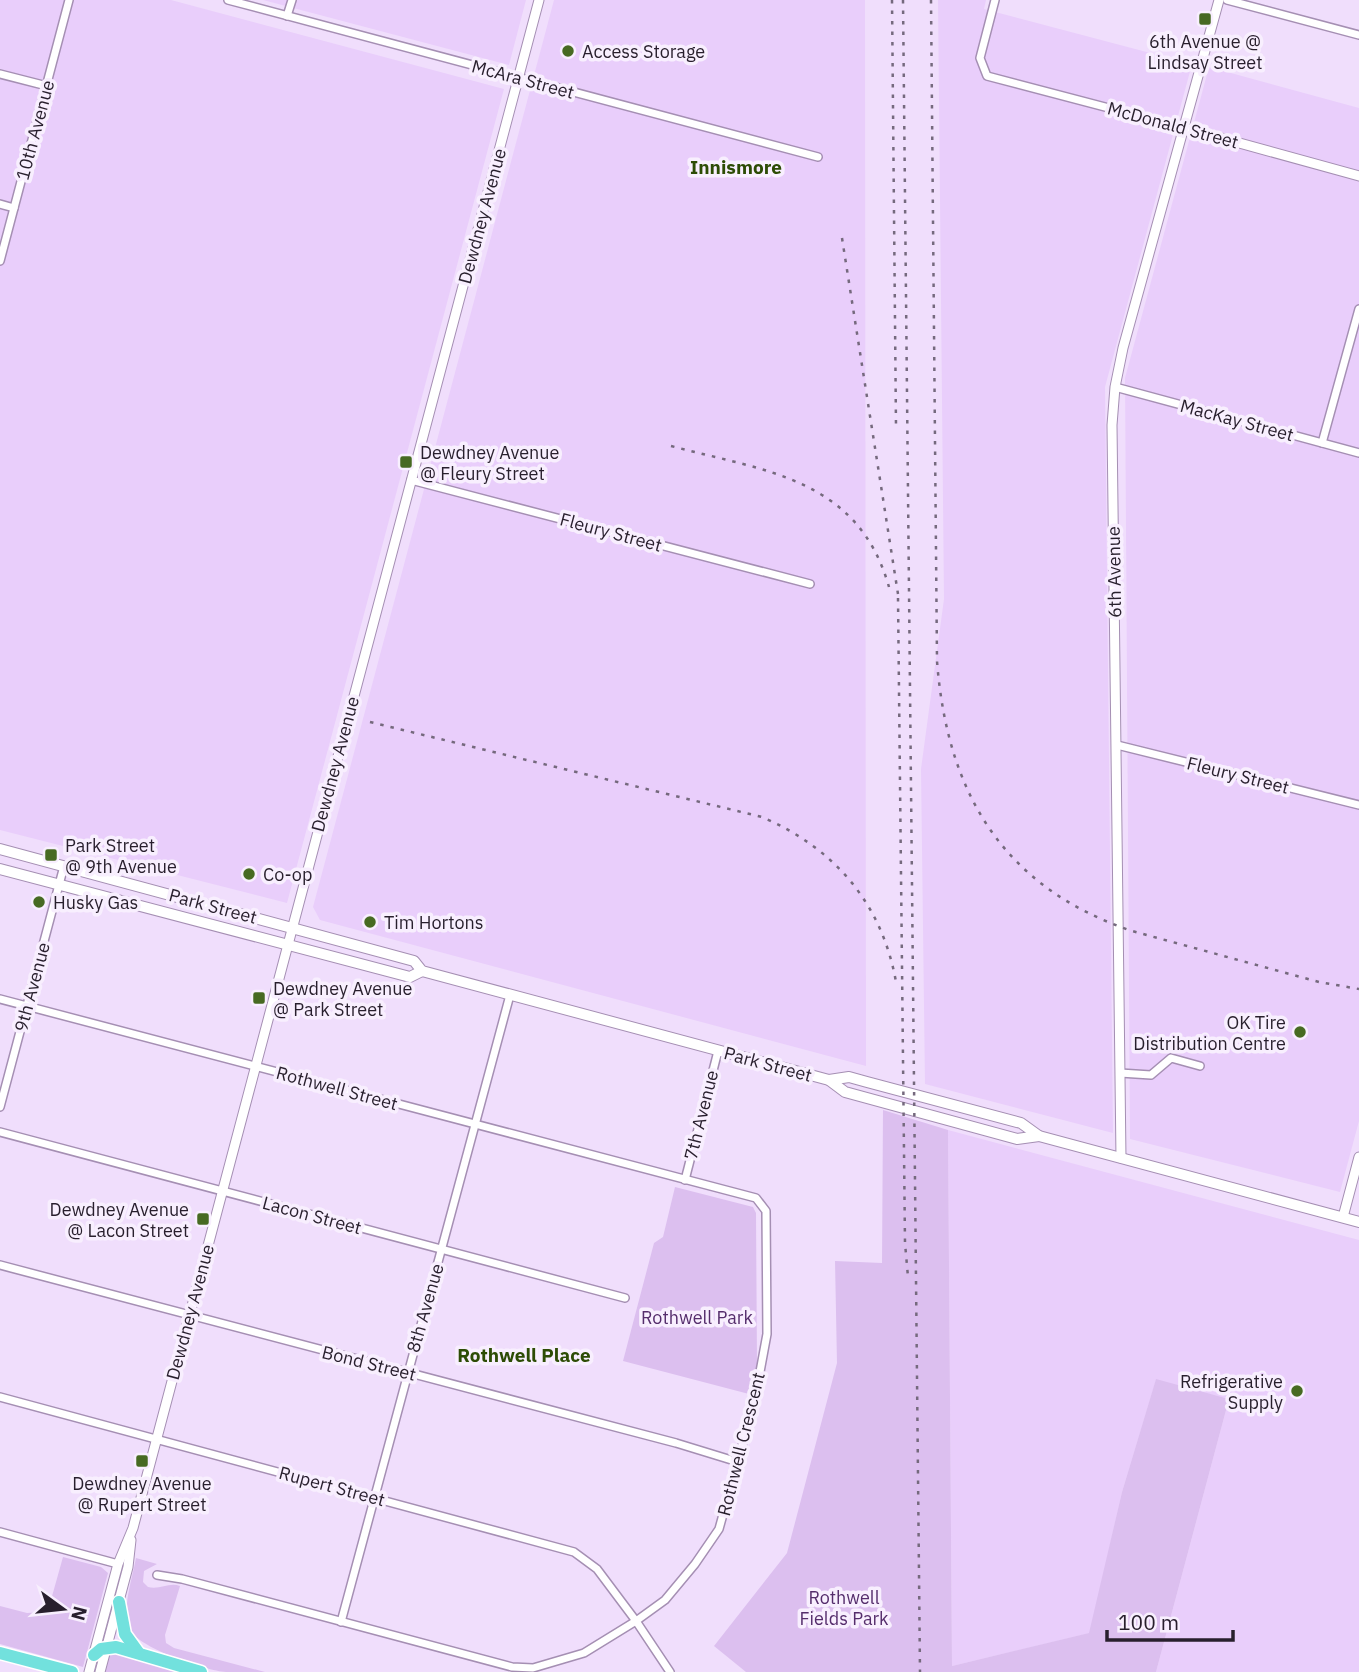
<svg xmlns="http://www.w3.org/2000/svg" width="1359" height="1672" viewBox="0 0 1359 1672" font-family="'IBM Plex Sans',sans-serif">
	<style>
		.built { fill: #e9cefb }
		.green { fill: #dcbfef }
		.lines { fill: none; stroke-linecap: round; stroke-linejoin: round }
		.minor-casing { stroke: #a58fb3; stroke-width: 10 }
		.tertiary-casing { stroke: #a58fb3; stroke-width: 11 }
		.secondary-casing { stroke: #a58fb3; stroke-width: 12 }
		.motorway-casing { stroke: #fff; stroke-width: 15 }
		.minor { stroke: #fff; stroke-width: 7 }
		.tertiary { stroke: #fff; stroke-width: 9 }
		.secondary { stroke: #fff; stroke-width: 10 }
		.motorway { stroke: #72e1dd; stroke-width: 12 }
		.rail { stroke: #75697d; stroke-width: 2.5; stroke-dasharray: 3.5 7; stroke-linecap: butt }
		.poi-dot { fill: #476a22; stroke: #f8effe; stroke-width: 2.5 }
		.labels { text-anchor: middle; dominant-baseline: central; stroke-width: 7; stroke-linejoin: round; paint-order: stroke }
		.poi-label { font-size: 18px; fill: #281f2d; stroke: #f8effe; text-anchor: start }
		.street-label { font-size: 18px; fill: #281f2d; stroke: #f8effe }
		.park-label { font-size: 18px; fill: #552d6c; stroke: #f8effe }
		.neighbourhood-label { font-size: 19px; font-weight: bold; fill: #2d4c05; stroke: #f8effe }
	</style>
	<rect width="100%" height="100%" fill="#f0defc"/>
	<g class="built">
		<path d="M0,0H171L504,89L287,903L0,830Z"/>
		<path d="M263,0H526L509,65Z"/>
		<path d="M554,0H865L866,1066L320,920L313,907Z"/>
		<path d="M938,0H986L984,9L1192,64L1105,387L1113,1133L925,1084L921,769L944,599Z"/>
		<path d="M1209,67L1359,108V1121L1340,1192L1130,1139L1125,378Z"/>
		<path d="M948,1130L1359,1240V1672H1156L1229,1399L1156,1380L1122,1492L1090,1633L952,1666Z"/>
	</g>
	<g class="green">
		<path d="M883,1110L948,1130L952,1666L1089,1633L1122,1492L1156,1379L1229,1399L1156,1672H746L714,1646L787,1553L837,1363L835,1261L882,1263Z"/>
		<path d="M675,1187L753,1207L756,1213L757,1365L749,1394L623,1361L654,1243L663,1237Z"/>
		<path d="M63,1557L101,1567L108,1573L83,1667L0,1644V1606L27,1613L45,1612L49,1607Z"/>
		<path d="M136,1558L157,1564L144,1571L143,1582L148,1587C160,1590 169,1582 180,1586L165,1635L166,1643L174,1648L265,1672C252,1672 239,1672 226,1672C207,1671 135,1647 129,1628C122,1607 132,1580 136,1558Z"/>
		<path d="M113,1652L186,1672H105L109,1656Z"/>
	</g>
	<g class="lines">
		<g class="minor-casing">
			<g id="minor">
				<path d="M228,0L818,157"/>
				<path d="M995,0L980,58L987,76L1185,128"/>
				<path d="M1227,0L1359,35"/>
				<path d="M287,16L292,0"/>
				<path d="M0,74L47,86"/>
				<path d="M0,204L14,208"/>
				<path d="M0,261L69,0"/>
				<path d="M1115,387L1359,453"/>
				<path d="M1322,443L1359,309"/>
				<path d="M411,480L810,584"/>
				<path d="M1117,745L1359,805"/>
				<path d="M0,999L756,1198L766,1211L767,1334L755,1399L719,1529L695,1564L665,1600L636,1621L584,1653L533,1668L512,1667L182,1579L157,1575"/>
				<path d="M1120,1073L1151,1075L1171,1058L1200,1066"/>
				<path d="M0,1107L64,866"/>
				<path d="M0,1132L625,1298"/>
				<path d="M685,1180L718,1051"/>
				<path d="M0,1265L676,1443L738,1462"/>
				<path d="M0,1397L574,1552L597,1569L636,1621L670,1672"/>
				<path d="M0,1532L118,1564"/>
				<path d="M341,1622L510,995"/>
			</g>
		</g>
		<g class="tertiary-casing">
			<g id="tertiary">
				<path d="M1185,128L1359,176"/>
				<path d="M1121,1158L1112,425L1115,387L1123,348L1219,0"/>
				<path d="M1343,1217L1359,1157"/>
				<path d="M89,1672L118,1564L133,1528L539,0"/>
				<path d="M100,1672L128,1567L131,1540"/>
			</g>
		</g>
		<g class="secondary-casing">
			<g id="secondary">
				<path d="M0,849L414,961L422,971L829,1080L845,1092L1017,1139L1039,1136"/>
				<path d="M0,869L410,977L422,971"/>
				<path d="M829,1080L849,1077L867,1082L1021,1123L1039,1136L1359,1222"/>
			</g>
		</g>
		<g class="motorway-casing">
			<g id="motorway">
				<path d="M119,1602L125,1634L138,1652"/>
				<path d="M0,1653L72,1672"/>
				<path d="M94,1655L101,1649L116,1647L201,1672"/>
			</g>
		</g>
		<use href="#minor" class="minor"/>
		<use href="#tertiary" class="tertiary"/>
		<use href="#secondary" class="secondary"/>
		<use href="#motorway" class="motorway"/>
		<g class="rail">
			<path d="M892,0L896,427"/>
			<path d="M903,0L920,1672"/>
			<path d="M931,0L937,661C947,792 1002,887 1132,931L1319,982L1359,989"/>
			<path d="M842,238L898,594"/>
			<path d="M671,446C765,471 858,478 889,587"/>
			<path d="M898,598L905,1243L908,1277"/>
			<path d="M370,722L762,817C834,848 882,903 896,982"/>
		</g>
	</g>
	<g class="poi-dot">
		<rect x="1198" y="12" width="14" height="14" rx="3.5"/>
		<circle cx="568" cy="51" r="7"/>
		<rect x="399" y="455" width="14" height="14" rx="3.5"/>
		<rect x="44" y="848" width="14" height="14" rx="3.5"/>
		<circle cx="249" cy="874" r="7"/>
		<circle cx="39" cy="902" r="7"/>
		<circle cx="370" cy="922" r="7"/>
		<rect x="252" y="991" width="14" height="14" rx="3.5"/>
		<circle cx="1300" cy="1032" r="7"/>
		<rect x="196" y="1212" width="14" height="14" rx="3.5"/>
		<circle cx="1297" cy="1391" r="7"/>
		<rect x="135" y="1454" width="14" height="14" rx="3.5"/>
	</g>
	<g class="labels">
		<g class="poi-label">
			<text x="1205" y="41" text-anchor="middle">6th Avenue @<tspan x="1205" dy="21">Lindsay Street</tspan></text>
			<text x="582" y="51">Access Storage</text>
			<text x="420" y="452">Dewdney Avenue<tspan x="420" dy="21">@ Fleury Street</tspan></text>
			<text x="65" y="845">Park Street<tspan x="65" dy="21">@ 9th Avenue</tspan></text>
			<text x="263" y="874">Co-op</text>
			<text x="53" y="902">Husky Gas</text>
			<text x="384" y="922">Tim Hortons</text>
			<text x="273" y="988">Dewdney Avenue<tspan x="273" dy="21">@ Park Street</tspan></text>
			<text x="1286" y="1022" text-anchor="end">OK Tire<tspan x="1286" dy="21">Distribution Centre</tspan></text>
			<text x="189" y="1209" text-anchor="end">Dewdney Avenue<tspan x="189" dy="21">@ Lacon Street</tspan></text>
			<text x="1283" y="1381" text-anchor="end">Refrigerative<tspan x="1283" dy="21">Supply</tspan></text>
			<text x="142" y="1483" text-anchor="middle">Dewdney Avenue<tspan x="142" dy="21">@ Rupert Street</tspan></text>
		</g>
		<g class="street-label">
			<text transform="translate(523 79) rotate(15)">McAra Street</text>
			<text transform="translate(1173 125) rotate(15)">McDonald Street</text>
			<text transform="translate(35 130) rotate(-75)">10th Avenue</text>
			<text transform="translate(482 216) rotate(-75)">Dewdney Avenue</text>
			<text transform="translate(1237 420) rotate(15)">MacKay Street</text>
			<text transform="translate(611 532) rotate(15)">Fleury Street</text>
			<text transform="translate(1114 572) rotate(-91)">6th Avenue</text>
			<text transform="translate(335 764) rotate(-75)">Dewdney Avenue</text>
			<text transform="translate(1238 775) rotate(14)">Fleury Street</text>
			<text transform="translate(213 906) rotate(15)">Park Street</text>
			<text transform="translate(32 987) rotate(-75)">9th Avenue</text>
			<text transform="translate(768 1064) rotate(15)">Park Street</text>
			<text transform="translate(337 1088) rotate(15)">Rothwell Street</text>
			<text transform="translate(701 1115) rotate(-76)">7th Avenue</text>
			<text transform="translate(312 1215) rotate(15)">Lacon Street</text>
			<text transform="translate(425 1308) rotate(-74)">8th Avenue</text>
			<text transform="translate(190 1312) rotate(-75)">Dewdney Avenue</text>
			<text transform="translate(369 1363) rotate(14)">Bond Street</text>
			<text transform="translate(741 1444) rotate(-76)">Rothwell Crescent</text>
			<text transform="translate(332 1486) rotate(15)">Rupert Street</text>
		</g>
		<g class="park-label">
			<text x="697" y="1317">Rothwell Park</text>
			<text x="844" y="1597">Rothwell<tspan x="844" dy="21">Fields Park</tspan></text>
		</g>
		<g class="neighbourhood-label">
			<text x="736" y="167">Innismore</text>
			<text x="524" y="1355">Rothwell Place</text>
		</g>
	</g>
	<g transform="translate(63 1609) rotate(105)" stroke="#f8effe" stroke-width="5" paint-order="stroke">
	<path d="M0-5L12 26L0 18L-12 26Z" fill="#281f2d"/>
	<text y="-10" font-size="19" font-weight="bold" text-anchor="middle" fill="#281f2d">N</text>
	</g>
	<path d="M1107 1630v10h126v-10" fill="none" stroke="#281f2d" stroke-width="3.5"/>
	<text x="1118" y="1630" font-size="21" fill="#281f2d" stroke="#f8effe" stroke-width="5" paint-order="stroke">100 m</text>
</svg>
